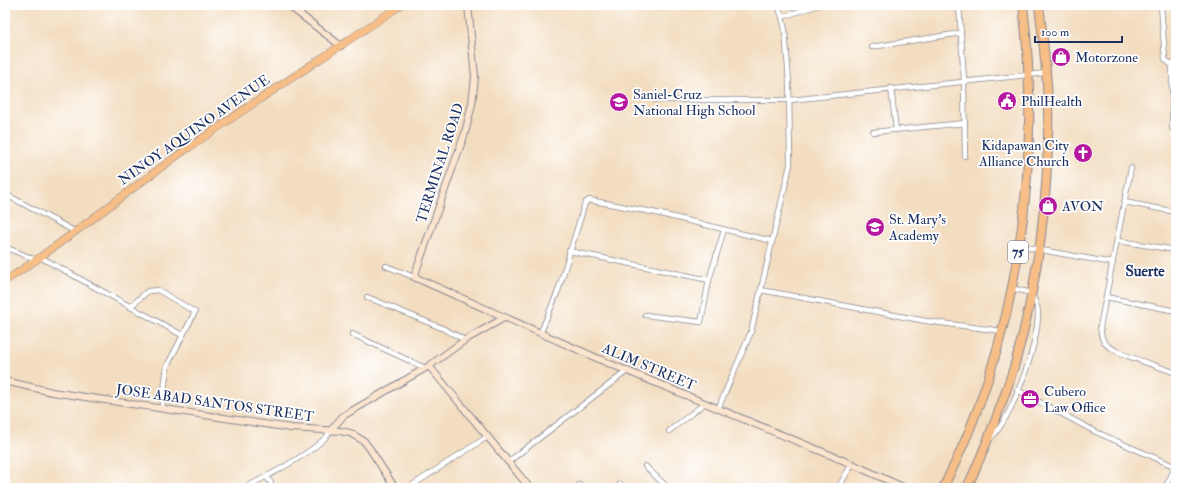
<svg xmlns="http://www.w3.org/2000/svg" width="1181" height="493" viewBox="0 0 1181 493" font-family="'IM FELL Double Pica',serif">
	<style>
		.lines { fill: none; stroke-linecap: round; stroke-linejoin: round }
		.street-casing { stroke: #87868f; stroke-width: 6 }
		.secondary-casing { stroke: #87868f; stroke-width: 8 }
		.primary-casing { stroke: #87868f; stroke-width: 8 }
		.highway-casing { stroke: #87868f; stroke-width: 10 }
		.street { stroke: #fff; stroke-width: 4.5 }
		.secondary { stroke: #fce5cf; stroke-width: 6 }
		.primary { stroke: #f7be88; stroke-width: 7 }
		.highway { stroke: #f7be88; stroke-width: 8 }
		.labels { text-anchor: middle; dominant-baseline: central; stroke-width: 3.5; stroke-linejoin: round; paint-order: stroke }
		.shield { fill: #fff; stroke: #5f6d8e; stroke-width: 1 }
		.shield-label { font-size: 13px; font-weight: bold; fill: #1b2f5e }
		.poi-label { font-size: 14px; fill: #1b2f5e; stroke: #fff; text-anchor: start }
		.street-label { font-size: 14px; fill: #1b2f5e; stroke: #fff }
		.neighbourhood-label { font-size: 15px; font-weight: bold; fill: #1b2f5e; stroke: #fff }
	</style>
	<rect width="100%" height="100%" fill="#fff"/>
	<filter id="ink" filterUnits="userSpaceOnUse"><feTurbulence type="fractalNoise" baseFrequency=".025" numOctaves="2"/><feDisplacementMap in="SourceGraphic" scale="8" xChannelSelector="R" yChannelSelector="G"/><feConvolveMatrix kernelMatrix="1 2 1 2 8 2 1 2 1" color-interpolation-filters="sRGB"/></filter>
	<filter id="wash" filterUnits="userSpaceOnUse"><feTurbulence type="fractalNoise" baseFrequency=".012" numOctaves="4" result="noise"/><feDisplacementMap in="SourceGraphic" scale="16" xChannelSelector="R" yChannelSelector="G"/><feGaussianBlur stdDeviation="0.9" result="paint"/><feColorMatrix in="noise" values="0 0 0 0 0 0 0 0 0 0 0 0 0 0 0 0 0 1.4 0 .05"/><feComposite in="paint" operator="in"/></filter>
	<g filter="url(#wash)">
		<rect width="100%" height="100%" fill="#f3ddc0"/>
	</g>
	<g filter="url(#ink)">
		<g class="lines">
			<g class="street-casing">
				<g id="street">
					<path d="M683,5H685"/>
					<path d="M778,5L782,17L818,5"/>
					<path d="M959,5L964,81L965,156"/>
					<path d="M1161,5L1165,59L1170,64L1176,62"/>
					<path d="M872,47L961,33"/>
					<path d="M891,88L896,130"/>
					<path d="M655,100H790L1046,73"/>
					<path d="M5,104L6,102"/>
					<path d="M1172,128V64"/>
					<path d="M873,132L965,123"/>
					<path d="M1131,168L1100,327C1101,332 1101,338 1104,342C1112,354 1160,366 1176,373"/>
					<path d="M5,194L74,231"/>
					<path d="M1124,202L1176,212"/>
					<path d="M1119,241L1176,250"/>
					<path d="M1019,246L1113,263"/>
					<path d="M5,247L36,260"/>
					<path d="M569,251L709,280"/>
					<path d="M40,257L182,335"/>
					<path d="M386,266L414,277"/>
					<path d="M761,290L926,321L1002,331"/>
					<path d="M367,297L444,329L465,340"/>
					<path d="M1106,297L1176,311"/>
					<path d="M130,307L148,291L158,290L195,312L167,366L162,407"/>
					<path d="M645,315L701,322L709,280L724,230"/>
					<path d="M352,334L425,368"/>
					<path d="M540,334L558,291L585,203L589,200L652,212L772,241"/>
					<path d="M1017,390L1096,432L1176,467"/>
					<path d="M718,409L751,332L790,165L789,82L785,30L782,17"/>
					<path d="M669,431L705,403"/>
					<path d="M991,438C1013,416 1038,345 1038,313C1038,306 1035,300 1031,293L1011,288"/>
					<path d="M508,462L627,371"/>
					<path d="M645,466L668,488"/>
					<path d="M267,477L274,488"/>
					<path d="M620,484L623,488"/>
					<path d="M579,485L582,488"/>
					<path d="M244,488C264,478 322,449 331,430"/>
					<path d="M408,488L487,437"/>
					<path d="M838,488L852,464"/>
					<path d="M1165,488L1176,466"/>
				</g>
			</g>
			<g class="secondary-casing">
				<g id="secondary">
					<path d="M288,5L341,46"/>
					<path d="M468,5L475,77L472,104L465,133L414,277L608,363L852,464L905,488"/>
					<path d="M429,366L530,488"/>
					<path d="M5,381L52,392L291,428L340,431L350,433L364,441L370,449L395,488"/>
					<path d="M331,430L343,416L429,366L465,340L504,318"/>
				</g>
			</g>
			<g class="primary-casing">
				<path id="primary" d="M5,281C67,241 124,193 184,151C255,101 329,54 401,5"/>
			</g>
			<g class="highway-casing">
				<g id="highway">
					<path d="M943,488C1018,341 1042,168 1023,5"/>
					<path d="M967,488C985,448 1001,408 1014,367C1038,285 1050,190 1048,104C1047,71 1043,38 1039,5"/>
				</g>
			</g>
			<use href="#street" class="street"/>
			<use href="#secondary" class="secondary"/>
			<use href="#primary" class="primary"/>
			<use href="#highway" class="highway"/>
		</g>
	</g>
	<defs>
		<g id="shop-disc" transform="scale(1)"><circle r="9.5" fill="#b5179e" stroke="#fff"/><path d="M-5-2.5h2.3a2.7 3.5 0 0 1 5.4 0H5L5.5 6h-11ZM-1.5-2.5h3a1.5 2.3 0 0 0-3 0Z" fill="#fff"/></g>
		<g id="civic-disc" transform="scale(1)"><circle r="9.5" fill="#b5179e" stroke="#fff"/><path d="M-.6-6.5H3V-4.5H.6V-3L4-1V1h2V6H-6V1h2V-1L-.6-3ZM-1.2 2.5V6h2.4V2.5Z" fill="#fff"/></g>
		<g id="school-disc" transform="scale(1)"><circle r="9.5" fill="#b5179e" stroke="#fff"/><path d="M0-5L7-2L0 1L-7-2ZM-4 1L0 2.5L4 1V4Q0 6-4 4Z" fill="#fff"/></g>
		<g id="church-disc" transform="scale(1)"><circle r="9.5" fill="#b5179e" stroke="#fff"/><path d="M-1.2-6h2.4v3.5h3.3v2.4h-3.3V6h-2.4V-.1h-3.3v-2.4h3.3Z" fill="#fff"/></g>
		<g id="office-disc" transform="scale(1)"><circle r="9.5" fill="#b5179e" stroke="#fff"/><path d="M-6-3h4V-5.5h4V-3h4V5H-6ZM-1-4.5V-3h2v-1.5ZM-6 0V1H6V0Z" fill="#fff"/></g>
	</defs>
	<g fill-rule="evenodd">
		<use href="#shop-disc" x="1061" y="57"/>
		<use href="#civic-disc" x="1007" y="101"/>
		<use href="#school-disc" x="619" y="102"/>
		<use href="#church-disc" x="1083" y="153"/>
		<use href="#shop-disc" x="1048" y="206"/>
		<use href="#school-disc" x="875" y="227"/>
		<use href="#office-disc" x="1030" y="399"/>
	</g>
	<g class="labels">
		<rect class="shield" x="1008" y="241" width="20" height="22" rx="3"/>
		<g class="shield-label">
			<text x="1018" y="252">75</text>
		</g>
		<g class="poi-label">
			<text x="1075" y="57">Motorzone</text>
			<text x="633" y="94">Saniel-Cruz<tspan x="633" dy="16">National High School</tspan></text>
			<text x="1021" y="101">PhilHealth</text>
			<text x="1069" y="145" text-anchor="end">Kidapawan City<tspan x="1069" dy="16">Alliance Church</tspan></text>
			<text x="1062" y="206">AVON</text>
			<text x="889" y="219">St. Mary's<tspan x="889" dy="16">Academy</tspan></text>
			<text x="1044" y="391">Cubero<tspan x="1044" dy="16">Law Office</tspan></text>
		</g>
		<g class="street-label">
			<text transform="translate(194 130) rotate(-35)">NINOY AQUINO AVENUE</text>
			<text transform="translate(440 163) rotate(-72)">TERMINAL ROAD</text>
			<text transform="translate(649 367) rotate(23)">ALIM STREET</text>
			<text transform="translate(215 403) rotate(8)">JOSE ABAD SANTOS STREET</text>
		</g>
		<g class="neighbourhood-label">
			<text x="1145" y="271">Suerte</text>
		</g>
	</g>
	<rect width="1181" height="493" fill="none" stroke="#fff" stroke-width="20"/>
	<path d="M1035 36v6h87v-6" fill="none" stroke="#1b2f5e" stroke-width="2"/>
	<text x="1041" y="36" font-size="12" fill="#1b2f5e" stroke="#ffffff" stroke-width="3" paint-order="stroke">100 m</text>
</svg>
